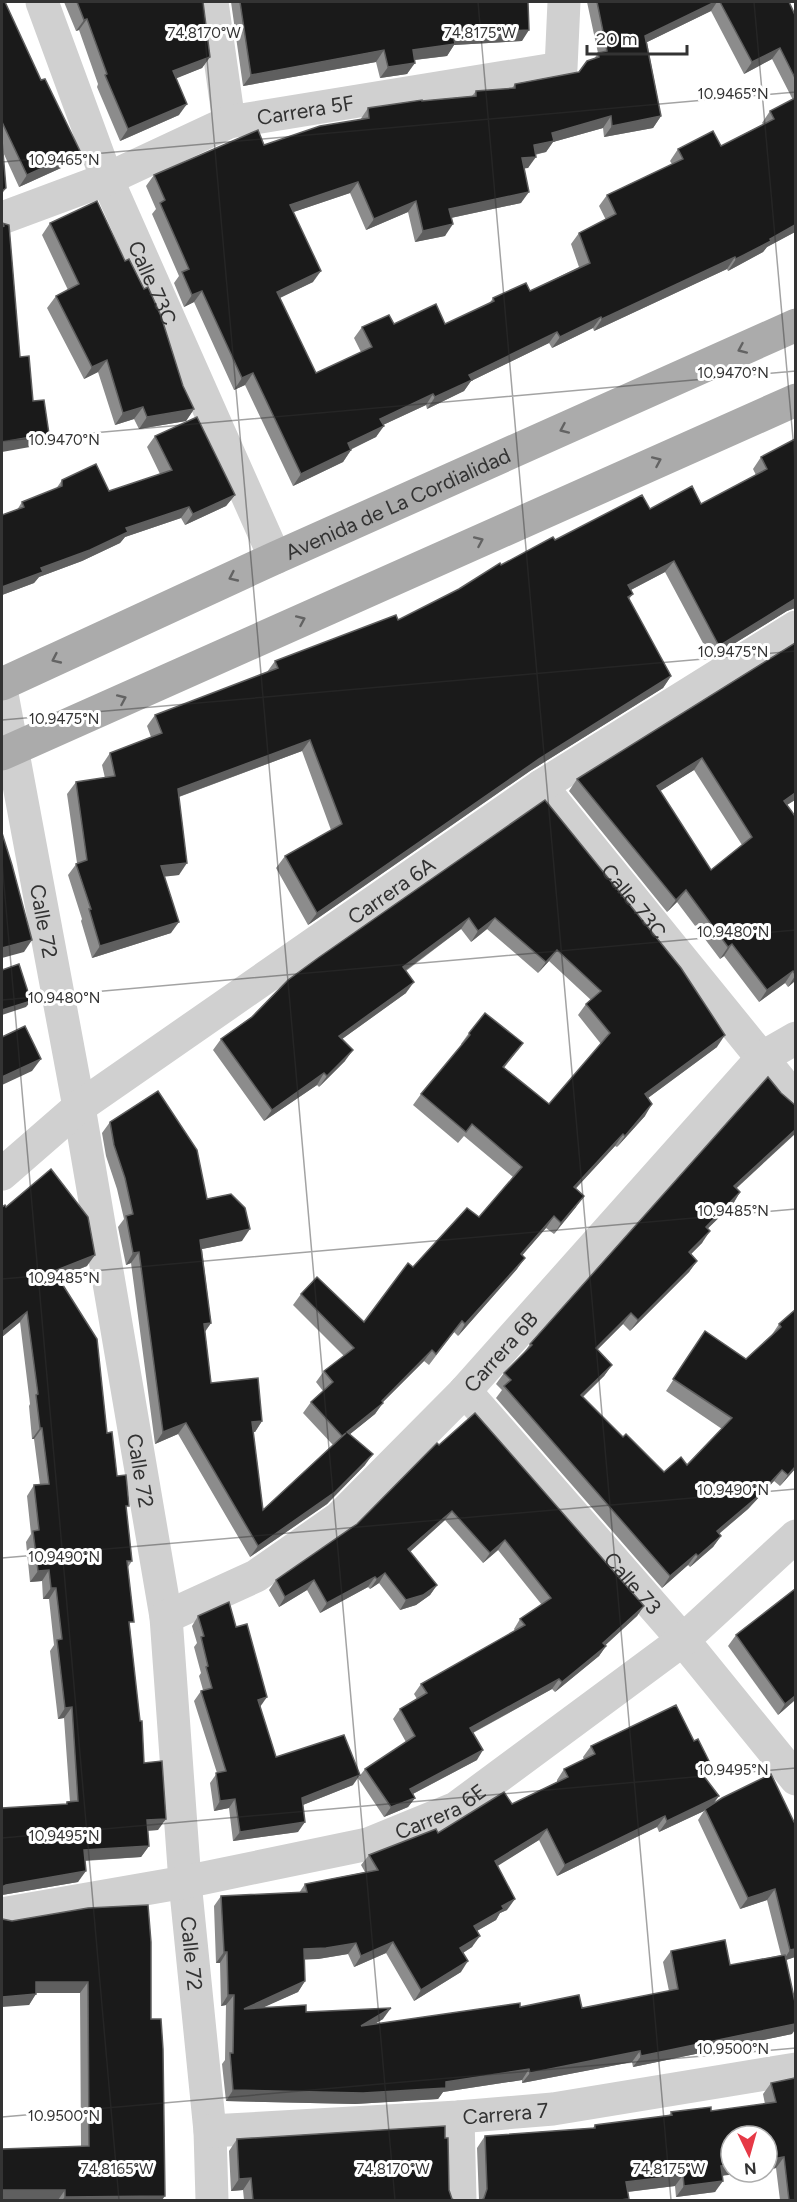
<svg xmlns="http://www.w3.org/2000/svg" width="797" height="2202" viewBox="0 0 797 2202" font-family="Figtree,sans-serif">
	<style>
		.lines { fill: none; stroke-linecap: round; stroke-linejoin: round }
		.minor { stroke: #d0d0d0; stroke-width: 33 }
		.major { stroke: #ababab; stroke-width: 33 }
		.wall { fill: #8c8c8c; fill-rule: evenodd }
		.shaded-wall { fill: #5f5f5f }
		.building { fill: #1a1a1a; stroke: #5f5f5f; stroke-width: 1.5; fill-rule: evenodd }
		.oneway { stroke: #636363 }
		.ticks { fill: none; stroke: #333; stroke-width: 1.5; stroke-opacity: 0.45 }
		.labels { text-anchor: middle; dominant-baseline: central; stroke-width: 6; stroke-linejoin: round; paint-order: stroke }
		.street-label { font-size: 21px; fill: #333; stroke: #fff }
		.ticks-label { font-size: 15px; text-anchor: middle; fill: #333; stroke: #fff; stroke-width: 6; stroke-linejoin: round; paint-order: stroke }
	</style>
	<rect width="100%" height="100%" fill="#fff"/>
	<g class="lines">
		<g class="minor">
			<path id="s1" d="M42,2L107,179L275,558"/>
			<path d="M212,2L229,122"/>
			<path id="s2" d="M2,218L107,179L229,122L561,68L564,2"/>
			<path id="s3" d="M2,694L79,1107L166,1617L185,1882L210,2131L212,2200"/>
			<path id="s4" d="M541,786L796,1100"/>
			<path id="s5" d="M2,1174L79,1107L541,786L796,627"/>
			<path id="s6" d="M465,1391L683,1640L796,1779"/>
			<path id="s7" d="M166,1617L256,1576L339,1518L465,1391L763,1057L796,1038"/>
			<path id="s8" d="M2,1914L185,1882L368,1844L456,1808L683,1640L796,1536"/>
			<path d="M458,2117L460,2200"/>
			<path id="s9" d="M210,2131L458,2117L553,2109L796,2069"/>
		</g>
		<g class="major">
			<path id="s10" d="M2,684L275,558L796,325"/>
			<path d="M2,754L796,400"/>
		</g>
	</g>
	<g class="wall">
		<path d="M2,2L41,80L80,151L72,163L19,187L3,152L6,188L2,194Z"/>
		<path d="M64,2H203L210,57L202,68L176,78L179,115L120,141L97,87L98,84L79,30L76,31Z"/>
		<path d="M231,2H528L522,41L454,45L447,56L415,60L407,74L380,78L376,62L243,86Z"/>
		<path d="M587,2H789L795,15V232L767,247L763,252L728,271L727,269L594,331L593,328L552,348L549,343L471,381L464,391L427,409L426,405L383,425L376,437L350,449L351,450L343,462L293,486L245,385L234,390L194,302L184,307L174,283L179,276L152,214L156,209L146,186L154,175L360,120L368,108L422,101L472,96L476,91L512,88L515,84L579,72L594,59L598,53ZM711,11L744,74L772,59L793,100L770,111L762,123L763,124L721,146L678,149L670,161L672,164L607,195L599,206L606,220L579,233L571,244L579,267L530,291L493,298L489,304L445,324H394L362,327L354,338L361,352L316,373L280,298L313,282L293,212L350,193L366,230L408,212L415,242L445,236L451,218L521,203L524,168H528L535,155L546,152L553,142L603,128L604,137L653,128L661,116L647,42Z"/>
		<path d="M50,223L183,386L194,409L186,421L139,429L134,419L115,425L98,372L84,379L47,308L56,296L68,290L42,235Z"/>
		<path d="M155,436L235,495L226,506L185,525L181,518L125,537L120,543L82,561L39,577L34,583L2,595V515L17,510L22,502L56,489L62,480L109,491L160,474L147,447Z"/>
		<path d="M795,439V608L787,611L711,658L665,572L631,590L633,594L629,599L671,676L663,688L530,771L308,925L276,868L285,856L331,830L302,751L179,797V875L165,876L171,933L92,958L81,921L82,919L68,875L77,863L67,794L76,782L105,778L102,765L110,753L151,737L147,726L155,715L267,672L275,661L398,620L459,589L501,565L555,540L650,509L701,504L756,475L753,469L761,457Z"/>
		<path d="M795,643V800L787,805L795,816V981L788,987L785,983L759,1002L724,956L720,959L677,902L667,912L569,791L577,779ZM694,770L742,845L711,870L660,791Z"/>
		<path d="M545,800L717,1047L648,1098L645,1116L617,1147L615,1146L575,1189L576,1207L554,1234L546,1228L522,1255L517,1269L458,1336L454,1332L429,1365L424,1361L383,1402L375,1414L350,1434L365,1465L327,1504L250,1557L178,1434L155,1444L131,1263L126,1265L118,1227L124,1219L117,1189L106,1156L102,1133L110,1122L207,1199L242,1241L202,1249L211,1323L205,1332L211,1383L262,1421L255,1432H253L263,1510L333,1445L303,1413L311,1402L323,1391L316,1382L324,1371L344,1356L293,1305L301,1294L364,1322L413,1267L479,1217L513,1177L464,1136L458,1143L413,1105L421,1094L462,1045L461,1044L469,1033L523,1043L504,1068L549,1104L601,1044L578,1015L586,1004L591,1000L549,961L538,973L487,929L471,942L461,929L406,971V993L342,1039L345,1061L319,1087L317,1085L264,1121L213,1050L221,1039Z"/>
		<path d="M736,1188L740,1192L733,1204L707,1229L702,1243L691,1254L697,1261L689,1272L630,1331L623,1324L597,1350L612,1365L604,1376L583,1397L623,1437L664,1472L687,1465L722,1429L666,1391L697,1343L746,1359L771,1336L779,1324L795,1310V1469L780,1486L774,1481L748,1509L719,1534L721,1536L713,1547L690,1567L688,1565L662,1588L496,1398L502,1390L496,1384L504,1373L523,1354L530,1344Z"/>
		<path d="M2,1207H6L87,1266L58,1278L107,1433L117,1476L126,1510L132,1561L128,1567L130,1628L144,1763L158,1830L147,1831L149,1846L141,1857L85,1861L78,1882L2,1895V1808L66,1804L67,1802H70L64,1718L58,1719L50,1651L54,1645L49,1599H43L42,1581L30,1582L26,1542L31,1534L27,1496L34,1485H40L34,1439H32L29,1406L30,1404L20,1322L2,1337Z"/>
		<path d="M437,1443L644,1606L637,1616L605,1645L606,1646L599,1656L555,1692L552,1689L473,1733L477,1760L413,1794L415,1798L408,1807L384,1817L358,1778L365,1769L406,1742L393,1719L400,1709L417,1699L414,1694L421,1684L515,1631L514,1629L520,1619L542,1605L498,1550L483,1563L445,1520L410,1552L437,1585L430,1595L416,1605L400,1610L379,1583L370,1589L368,1587L320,1613L307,1590L279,1607L269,1590L276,1580L357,1524Z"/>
		<path d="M198,1616L260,1707L276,1757L353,1785L303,1805L298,1832L233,1841L229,1808L214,1811L210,1783L217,1773L194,1701L201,1691L203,1690L199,1676L201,1673L194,1647L197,1643L192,1626Z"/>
		<path d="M736,1635L795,1700L778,1715L728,1646Z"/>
		<path d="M591,1746L705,1778L714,1803L771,1774L795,1957L786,1960L792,2034L633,2067L632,2062L522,2083V2080L443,2092L438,2099L355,2104L226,2101L222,2064L225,2060L226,2005L221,2006L220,1963H216L214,1906L221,1896L299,1893L305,1884L365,1872L361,1865L369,1855L438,1833L512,1804L557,1782V1780L564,1769L584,1760L583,1757ZM704,1811L698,1820L740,1909L767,1900L781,1955L730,1965L671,1951L663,1962L669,1991L582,2008L520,2007L374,2024L383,2019L263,2007L298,1992L305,1981V1959H318L348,1954L354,1967L386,1953L414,2001L461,1972L463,1953L472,1947L477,1931L496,1920L500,1913L507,1910L498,1865L539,1840L557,1876L657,1827L659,1832Z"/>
		<path d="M2,1919L151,2019L162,2200H2L81,2146L80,1993H36L29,2005Z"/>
		<path d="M795,2078V2200H780L776,2168L767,2170V2136L723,2176L715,2192L676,2197L675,2186L628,2192L629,2199L628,2200H479L477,2148L485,2136L593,2128L595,2125L669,2116L671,2112L711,2111L765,2104L763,2094L771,2083Z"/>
		<path d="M445,2138L449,2190L452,2199L454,2200H244L243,2190L231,2191L229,2151L237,2139Z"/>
	</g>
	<g class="shaded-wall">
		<path d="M715,2H717L711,11L637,47L645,36Z"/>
		<path d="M87,19L79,30L76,31L84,20Z"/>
		<path d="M529,30L522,41L454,45L447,56L405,61L413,50L453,34Z"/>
		<path d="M780,48L772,59L744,74L752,62Z"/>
		<path d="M384,50L376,62L243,86L251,75Z"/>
		<path d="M210,57L202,68L165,83L173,71Z"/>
		<path d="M415,63L407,74L380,78L388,67Z"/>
		<path d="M187,104L179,115L120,141L128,129Z"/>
		<path d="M611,116L603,128L553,142L546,152L526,156L534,145L552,133Z"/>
		<path d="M661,116L653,128L604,137L612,126Z"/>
		<path d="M80,151L72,163L19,187L27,175Z"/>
		<path d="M536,157L528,168L514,170L522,158Z"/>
		<path d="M358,182L350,193L282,216L290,205Z"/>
		<path d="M529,192L521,203L441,220L449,209Z"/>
		<path d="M416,201L408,212L366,230L374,219Z"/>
		<path d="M453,224L445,236L415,242L423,231Z"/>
		<path d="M795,225V232L767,247L763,252L728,271L736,259L770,239Z"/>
		<path d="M735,257L727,269L594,331L602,319Z"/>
		<path d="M321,271L313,282L269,303L277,292Z"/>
		<path d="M202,291L194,302L184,307L192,295Z"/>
		<path d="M601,317L593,328L552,348L560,337Z"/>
		<path d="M557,332L549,343L471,381L464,391L427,409L435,397L469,375Z"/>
		<path d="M107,360L98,372L84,379L92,367Z"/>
		<path d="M253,373L245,385L234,390L242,378Z"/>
		<path d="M433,394L426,405L372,430L380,419Z"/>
		<path d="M143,407L134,419L115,425L123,413Z"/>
		<path d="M194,409L186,421L139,429L147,417Z"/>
		<path d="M384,426L376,437L340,455L348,443Z"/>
		<path d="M49,434L41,445L2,452V442Z"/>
		<path d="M351,450L343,462L293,486L301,474Z"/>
		<path d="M235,495L226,506L185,525L193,514Z"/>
		<path d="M189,507L181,518L125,537L120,543L82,561L39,577L34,583L2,595V587L41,568L126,528Z"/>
		<path d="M674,561L665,572L619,596L628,585Z"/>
		<path d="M795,599V608L787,611L711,658L719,646Z"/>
		<path d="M671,676L663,688L530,771L308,925L317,913L539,759Z"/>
		<path d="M310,740L302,751L170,800L178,789Z"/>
		<path d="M702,758L694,770L649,798L657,786Z"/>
		<path d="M795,793V800L775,812L784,801Z"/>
		<path d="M187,863L179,875L153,878L161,866Z"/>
		<path d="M686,890L677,902L667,912L676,900Z"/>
		<path d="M469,918L461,929L395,978L403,967Z"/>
		<path d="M495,918L487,929L471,942L478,931Z"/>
		<path d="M179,922L171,933L92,958L100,946Z"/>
		<path d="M32,940L24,952L2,958V948Z"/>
		<path d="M732,944L724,956L720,959L728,947Z"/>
		<path d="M557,950L549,961L538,973L546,962Z"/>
		<path d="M793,971L785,983L759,1002L767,990Z"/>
		<path d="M795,976V981L788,987Z"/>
		<path d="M414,982L406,993L331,1047L339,1036Z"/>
		<path d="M31,1001L26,1007L2,1015V1010Z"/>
		<path d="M725,1035L717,1047L637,1106L645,1094Z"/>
		<path d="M353,1050L345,1061L319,1087L327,1076Z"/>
		<path d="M41,1059L32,1071L2,1085V1077Z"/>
		<path d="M324,1073L317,1085L264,1121L272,1110Z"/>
		<path d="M652,1104L645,1116L617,1147L625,1136Z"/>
		<path d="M795,1130V1134L726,1198L734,1186Z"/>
		<path d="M623,1134L615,1146L566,1199L574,1187Z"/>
		<path d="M740,1192L733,1204L698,1238L706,1227Z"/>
		<path d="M584,1196L576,1207L554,1234L561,1223Z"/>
		<path d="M554,1216L546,1228L513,1266L521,1254Z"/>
		<path d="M250,1229L242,1241L192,1251L200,1240Z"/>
		<path d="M710,1231L702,1243L681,1264L689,1252Z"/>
		<path d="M139,1252L131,1263L126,1265L133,1253Z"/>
		<path d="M95,1255L87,1266L46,1282L54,1271Z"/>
		<path d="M525,1258L517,1269L458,1336L465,1324Z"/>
		<path d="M697,1261L689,1272L630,1331L638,1320Z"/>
		<path d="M27,1312L20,1322L2,1337V1332Z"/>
		<path d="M631,1313L623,1324L588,1359L596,1348Z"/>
		<path d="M211,1323L203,1334L204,1324Z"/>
		<path d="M432,1350L424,1361L382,1403H383L375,1414L339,1443L347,1432L382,1401Z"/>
		<path d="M612,1365L604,1376L573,1406L581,1395Z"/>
		<path d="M262,1421L255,1432L244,1433L252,1422Z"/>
		<path d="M186,1423L178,1434L155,1444L163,1432Z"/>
		<path d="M40,1428H42L34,1439H32Z"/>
		<path d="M373,1454L365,1465L327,1504L250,1557L258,1546Z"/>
		<path d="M795,1467V1469L780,1486L788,1475Z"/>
		<path d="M782,1470L774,1481L748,1509L709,1542L717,1531Z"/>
		<path d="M452,1511L445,1520L402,1559L408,1549Z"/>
		<path d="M721,1536L713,1547L690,1567L698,1556Z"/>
		<path d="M505,1540L498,1550L483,1563L490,1553Z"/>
		<path d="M696,1554L688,1565L662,1588L670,1576Z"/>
		<path d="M49,1570L42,1581L30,1582L38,1571Z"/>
		<path d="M385,1573L379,1583L370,1589L377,1579Z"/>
		<path d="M375,1577L368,1587L320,1613L327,1603Z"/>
		<path d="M314,1580L307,1590L279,1607L285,1597Z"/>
		<path d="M437,1585L430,1595L416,1605L400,1610L406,1600Z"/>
		<path d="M51,1588H56L49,1599H43Z"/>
		<path d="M644,1606L637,1616L597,1653L603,1643Z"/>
		<path d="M606,1646L599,1656L555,1692L562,1682Z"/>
		<path d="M559,1679L552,1689L463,1738L470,1728Z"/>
		<path d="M795,1696V1700L778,1715L785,1704Z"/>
		<path d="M267,1697L260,1707L258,1700Z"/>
		<path d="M72,1707L64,1718L58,1719L65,1708Z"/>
		<path d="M483,1750L477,1760L403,1799L410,1789Z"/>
		<path d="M712,1767L704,1778L703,1775Z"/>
		<path d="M360,1775L353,1785L295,1808L302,1798Z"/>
		<path d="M719,1796L711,1807L705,1809L704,1811L659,1832L667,1821Z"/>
		<path d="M415,1798L408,1807L384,1817L391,1807Z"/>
		<path d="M235,1799L229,1808L214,1811L220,1801Z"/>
		<path d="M665,1816L657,1827L557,1876L565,1865Z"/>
		<path d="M166,1819L158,1830L139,1831L147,1820Z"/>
		<path d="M305,1822L298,1832L233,1841L240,1832Z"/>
		<path d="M547,1829L539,1840L488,1872L495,1861Z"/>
		<path d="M149,1846L141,1857L76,1861L84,1850Z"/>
		<path d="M86,1871L78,1882L2,1895V1887L6,1885Z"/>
		<path d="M775,1889L767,1900L740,1909L748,1898Z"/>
		<path d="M515,1899L507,1910L500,1913L496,1920L466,1937L474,1926L502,1906Z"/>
		<path d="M480,1936L472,1947L453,1959L460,1948Z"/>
		<path d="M393,1942L386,1953L354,1967L361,1956Z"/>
		<path d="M356,1943L348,1954L318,1959L297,1960L304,1949Z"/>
		<path d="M795,1949V1957L783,1961L790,1950Z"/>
		<path d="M224,1952H227L220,1963H216Z"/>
		<path d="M468,1961L461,1972L414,2001L421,1990Z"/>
		<path d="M305,1981L298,1992L236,2020L244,2009Z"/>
		<path d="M36,1982H88L80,1993H28Z"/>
		<path d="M36,1994L29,2005L2,2007V1997Z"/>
		<path d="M228,1995H234L226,2005L221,2006Z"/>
		<path d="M391,2008L383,2019L353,2037L361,2026Z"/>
		<path d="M795,2024V2030L792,2034L633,2067L641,2056Z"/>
		<path d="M640,2051L632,2062L522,2083L530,2073Z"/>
		<path d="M529,2069L522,2080L443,2092L438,2099L355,2104L226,2101L233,2090L446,2082Z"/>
		<path d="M784,2157L776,2168L767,2170V2160Z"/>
		<path d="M731,2165V2172H751L713,2177L721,2166Z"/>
		<path d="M683,2175L675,2186L618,2193L626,2182Z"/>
		<path d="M251,2178L243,2190L231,2191L239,2179Z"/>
		<path d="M723,2181L715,2192L676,2197L684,2186Z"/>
		<path d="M2,2190H65L58,2200H2Z"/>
		<path d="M165,2196L162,2200H62L65,2197Z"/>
	</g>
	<g class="building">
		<path d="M2,2H5L41,80L45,79L80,151L27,175L2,122Z"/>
		<path d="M77,2H203L210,57L173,71L187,104L128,129L105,75L107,74L87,19L84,20Z"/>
		<path d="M240,2H528L529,30L453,34L455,44L413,50L415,63L388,67L384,50L251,75Z"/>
		<path d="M597,2H715L645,36L661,116L612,126L611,116L552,133L554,141L534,145L536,157L522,158L529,192L449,209L453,224L423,231L416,201L374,219L358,182L290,205L321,271L277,292L316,373L372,347L362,327L389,315L394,324L436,304L445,324L494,301L493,298L526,283L530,291L590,263L579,233L616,214L607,195L683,159L678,149L713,131L721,146L774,119L770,111L795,98V225L770,239L771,241L736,259L735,257L602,319L601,317L560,337L557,332L469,375L472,380L435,397L433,394L380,419L384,426L348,443L351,450L301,474L253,373L242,378L202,291L192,295L182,272L189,269L160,203L165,200L154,175L258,130L264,145L320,126L369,118L368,108L422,100V101L476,96V91L515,88V84L579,72L587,61L599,57L598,53L607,51Z"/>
		<path d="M720,2H789L795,15V78L780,48L752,62Z"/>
		<path d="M2,140L6,188L2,191Z"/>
		<path d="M97,201L125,261L129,259L144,289L148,287L161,316L183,386L194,409L147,417L143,407L123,413L107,360L92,367L56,296L79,284L50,223Z"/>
		<path d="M2,223L9,225L20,357L29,356L33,401L44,400L49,434L2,442V227L4,226Z"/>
		<path d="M197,417L235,495L193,514L189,507L126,528L128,532L90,550L41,568L43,572L2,587V515L24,507L22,502L62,486V480L96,464L109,491L172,470L155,436Z"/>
		<path d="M795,439V599L719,646L674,561L628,585L633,594L628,597L671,676L539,759L317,913L285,856L342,824L310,740L178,789L187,863L161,866L179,922L100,946L89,909H91L76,864L87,860L76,782L115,776L110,753L162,733L155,715L278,668L275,661L396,615L398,620L459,589L500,563L501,565L553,537L555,540L642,495L650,509L692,486L701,504L767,469L761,457Z"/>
		<path d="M795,643V793L784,801L795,816V974L793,971L767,990L732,944L728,947L686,890L676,900L577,779ZM702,758L752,837L711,870L657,786Z"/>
		<path d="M545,800L681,968L725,1035L645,1094L652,1104L625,1136L623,1134L574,1187L584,1196L561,1223L554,1216L521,1254L525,1258L465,1324L462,1321L436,1354L432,1350L382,1401L383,1403L347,1432L373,1454L335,1492L258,1546L186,1423L163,1432L139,1252L133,1253L126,1216L133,1214L125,1178L114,1145L110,1122L158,1091L197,1150L207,1199L231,1194L245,1208L250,1229L200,1240L211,1323L204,1324L211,1383L258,1378L262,1421L252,1422L263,1510L346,1433L342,1436L311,1402L333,1382L324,1371L354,1348L301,1294L317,1277L364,1322L408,1263L413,1267L467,1208L479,1217L522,1167L472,1124L466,1132L421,1094L470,1035L469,1033L485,1013L523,1043L503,1067L549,1104L610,1033L586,1004L601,991L557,950L546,962L495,918L478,931L469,918L403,967L414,982L339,1036L353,1050L327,1076L324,1073L272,1110L221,1039L252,1017L288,980L318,958Z"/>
		<path d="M2,833L12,865L32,940L2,948Z"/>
		<path d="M19,964L31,1001L2,1010V970Z"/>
		<path d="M25,1026L41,1059L2,1077V1037Z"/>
		<path d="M768,1077L781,1093L795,1105V1130L734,1186L740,1192L706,1227L710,1231L689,1252L697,1261L638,1320L631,1313L596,1348L612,1365L581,1395L623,1437L626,1434L664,1472L681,1457L687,1465L732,1418L673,1379L705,1331L746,1359L781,1327L779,1324L795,1310V1467L788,1475L782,1470L756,1498L717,1531L721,1536L698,1556L696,1554L670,1576L504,1386L511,1380L504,1373L532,1345L530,1344Z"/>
		<path d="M51,1169L88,1217L95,1255L54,1271L97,1339L107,1433L112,1432L117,1476L126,1475L129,1506H126L132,1561H127L134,1622H129L140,1721H142L144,1763L162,1761L166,1819L147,1820L149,1846L84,1850L86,1871L6,1885L2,1887V1808L67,1804V1802L78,1801L72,1707L65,1708L57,1640L62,1639L56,1588H51L49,1570L38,1571L33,1531L39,1530L34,1485L49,1484L42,1428H40L36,1395L38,1394L27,1312L2,1332V1207L5,1205L6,1207Z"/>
		<path d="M475,1413L644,1606L603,1643L606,1646L562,1682L559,1679L470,1728L483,1750L410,1789L415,1798L391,1807L365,1769L415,1736L400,1709L427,1693L421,1684L525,1625L520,1619L551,1598L505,1540L490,1553L452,1511L408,1549L437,1585L423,1595L406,1600L385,1573L377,1579L375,1577L327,1603L314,1580L285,1597L276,1580L357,1524L437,1443L439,1445Z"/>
		<path d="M795,1589V1696L785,1704L736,1635Z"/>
		<path d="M229,1602L236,1627L247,1624L267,1697L258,1700L276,1757L344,1735L360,1775L302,1798L305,1822L240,1832L235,1799L220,1801L216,1773L226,1771L201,1691L212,1688L206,1667L208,1666L201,1637L204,1636L198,1616Z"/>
		<path d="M676,1705L694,1741L698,1739L712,1767L703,1775L719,1796L667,1821L665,1816L565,1865L547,1829L495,1861L515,1899L502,1906L504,1909L474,1926L480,1936L460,1948L468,1961L421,1990L393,1942L361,1956L356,1943L326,1948L304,1949L305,1981L244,2009L306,2005V2012L391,2008L361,2026L520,2003V2007L579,1995L582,2008L678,1989L671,1951L725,1940L730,1965L785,1955L795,2002V2024L641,2056L640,2051L530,2073L529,2069L446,2082V2088L363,2093L233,2090L230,2053H233L234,1995H228L227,1952H224L221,1896L307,1892L305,1884L378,1870L369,1855L436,1829L438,1833L504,1792L512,1804L568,1777L564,1769L595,1754L591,1746Z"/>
		<path d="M771,1774L794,1822H795V1949L790,1950L775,1889L748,1898L705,1809L722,1798Z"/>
		<path d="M148,1905L151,1942V2019H161L163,2049L165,2196L65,2197V2190H2V2149L89,2146L88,1982H36V1994L2,1997V1919L12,1921L88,1908Z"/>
		<path d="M795,2078V2200H789L784,2157L767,2160V2136H731V2165L721,2166L723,2181L684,2186L683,2175L626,2182L629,2199L620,2200H482L484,2198L487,2189L485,2136L595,2128V2125L672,2115L671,2112L711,2107V2111L776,2102L771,2083Z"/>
		<path d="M445,2126V2138H448L449,2190L452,2199L454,2200H253L251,2178L239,2179L237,2139Z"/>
	</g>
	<defs><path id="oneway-chevron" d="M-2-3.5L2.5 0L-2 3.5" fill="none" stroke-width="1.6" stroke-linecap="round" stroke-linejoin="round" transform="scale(1.5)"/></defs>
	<g class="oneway">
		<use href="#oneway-chevron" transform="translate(742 349) rotate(156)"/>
		<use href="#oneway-chevron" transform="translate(564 429) rotate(156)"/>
		<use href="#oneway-chevron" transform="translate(657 461) rotate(-24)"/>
		<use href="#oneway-chevron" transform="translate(479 541) rotate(-24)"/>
		<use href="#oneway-chevron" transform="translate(233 577) rotate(155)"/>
		<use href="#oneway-chevron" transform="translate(301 620) rotate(-24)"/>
		<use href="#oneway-chevron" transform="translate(56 659) rotate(155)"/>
		<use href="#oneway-chevron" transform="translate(122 699) rotate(-24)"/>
	</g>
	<path class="ticks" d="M202,2L395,2200M478,2L671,2200M754,2L796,472M2,162L796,92M2,441L796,371M2,720L796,651M2,862L119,2200M2,1000L796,930M2,1279L796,1209M2,1558L796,1489M2,1838L796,1768M2,2117L796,2048"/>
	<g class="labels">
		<g class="street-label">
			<text stroke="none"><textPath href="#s2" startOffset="324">Carrera 5F</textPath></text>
			<text stroke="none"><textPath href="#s1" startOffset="302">Calle 73C</textPath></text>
			<text stroke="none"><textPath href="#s10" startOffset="435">Avenida de La Cordialidad</textPath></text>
			<text stroke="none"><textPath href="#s5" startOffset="482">Carrera 6A</textPath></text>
			<text stroke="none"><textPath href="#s4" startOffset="148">Calle 73C</textPath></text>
			<text stroke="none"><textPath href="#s3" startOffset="231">Calle 72</textPath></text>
			<text stroke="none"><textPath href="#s7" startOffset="432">Carrera 6B</textPath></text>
			<text stroke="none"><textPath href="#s3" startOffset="789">Calle 72</textPath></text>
			<text stroke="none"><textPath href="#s6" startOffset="255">Calle 73</textPath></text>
			<text stroke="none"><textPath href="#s8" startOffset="452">Carrera 6E</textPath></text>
			<text stroke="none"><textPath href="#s3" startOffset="1275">Calle 72</textPath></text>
			<text stroke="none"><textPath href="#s9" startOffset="296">Carrera 7</textPath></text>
		</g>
	</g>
	<g class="ticks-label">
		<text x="204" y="38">74.8170°W</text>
		<text x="480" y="38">74.8175°W</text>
		<text x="733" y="99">10.9465°N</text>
		<text x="64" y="165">10.9465°N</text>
		<text x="733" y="378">10.9470°N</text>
		<text x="64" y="445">10.9470°N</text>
		<text x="733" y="657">10.9475°N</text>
		<text x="64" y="724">10.9475°N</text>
		<text x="733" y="937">10.9480°N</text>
		<text x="64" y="1003">10.9480°N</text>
		<text x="733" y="1216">10.9485°N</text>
		<text x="64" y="1283">10.9485°N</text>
		<text x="733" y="1495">10.9490°N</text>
		<text x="64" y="1562">10.9490°N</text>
		<text x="733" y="1775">10.9495°N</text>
		<text x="64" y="1841">10.9495°N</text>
		<text x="733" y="2054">10.9500°N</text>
		<text x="64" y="2121">10.9500°N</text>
		<text x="117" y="2174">74.8165°W</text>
		<text x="393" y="2174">74.8170°W</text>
		<text x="669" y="2174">74.8175°W</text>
	</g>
	<rect width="797" height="2202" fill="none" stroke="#333333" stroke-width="6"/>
	<g transform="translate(749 2154) rotate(175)"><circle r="28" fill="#ffffff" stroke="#adadad" stroke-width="1.5"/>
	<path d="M0-4.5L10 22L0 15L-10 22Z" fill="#e63946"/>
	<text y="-9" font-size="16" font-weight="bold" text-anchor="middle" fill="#333333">N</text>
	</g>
	<path d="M587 45v9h100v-9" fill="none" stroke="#333333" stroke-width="3"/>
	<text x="596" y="45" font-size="18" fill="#333333" stroke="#ffffff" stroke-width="4.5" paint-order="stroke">20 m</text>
</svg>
